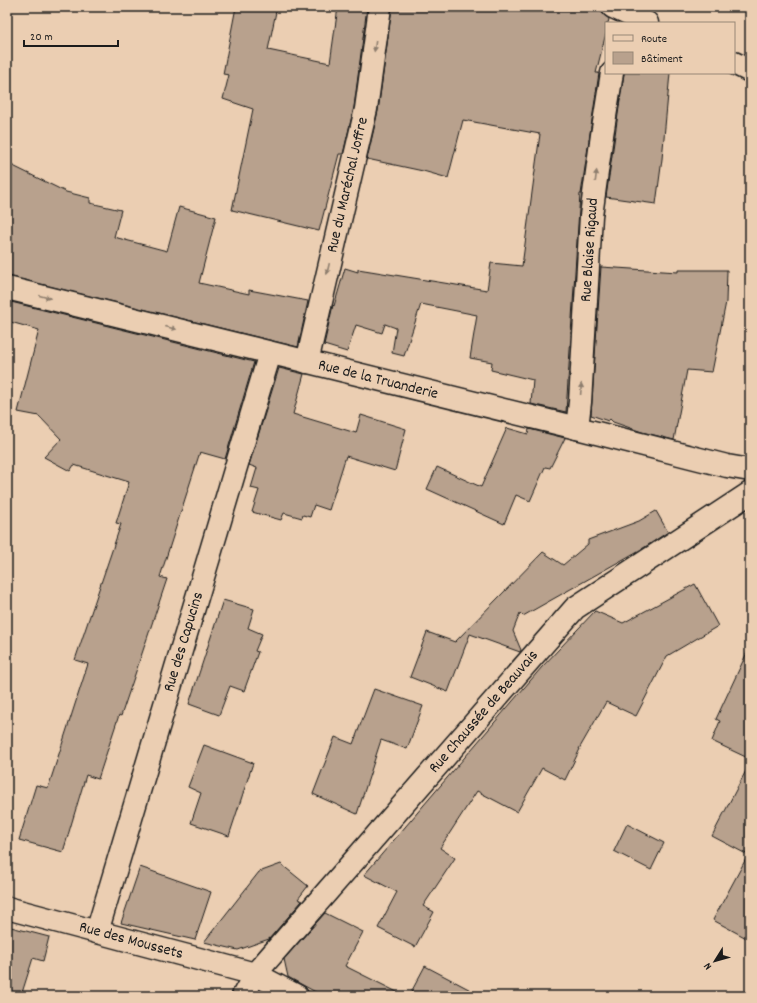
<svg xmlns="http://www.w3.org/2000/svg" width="757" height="1003" viewBox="0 0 757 1003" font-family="Dekko,sans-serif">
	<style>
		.building { fill: #b8a18d; stroke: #1c1c1c }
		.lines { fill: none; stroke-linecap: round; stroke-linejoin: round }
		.minor-casing { stroke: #1c1c1c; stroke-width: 25 }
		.major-casing { stroke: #1c1c1c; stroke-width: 25 }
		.minor { stroke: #ebceb2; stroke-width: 22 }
		.major { stroke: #ebceb2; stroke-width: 22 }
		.oneway { fill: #8e7e6e }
		.labels { text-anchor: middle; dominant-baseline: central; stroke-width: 4; stroke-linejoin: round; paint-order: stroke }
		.street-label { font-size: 16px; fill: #1c1c1c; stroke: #ebceb2 }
	</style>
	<rect width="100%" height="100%" fill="#ebceb2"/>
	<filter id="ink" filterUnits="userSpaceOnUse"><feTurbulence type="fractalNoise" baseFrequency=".025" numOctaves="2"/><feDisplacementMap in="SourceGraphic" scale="8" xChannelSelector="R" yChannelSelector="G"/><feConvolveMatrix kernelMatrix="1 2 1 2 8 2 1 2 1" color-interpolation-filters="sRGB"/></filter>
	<g filter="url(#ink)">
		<g class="building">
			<path d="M236,7H277L268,50L330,63L338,7H367L354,107L343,154H339L319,231L232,210L253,109L223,99L229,75L223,74Z"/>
			<path d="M392,7H601L603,14L609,19L608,23H606V33L596,73H599L581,194H580L566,412L531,404L533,380L491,370L492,362L470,358L477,315L421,304L404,356L392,353L396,328L385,324L382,333L356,325L347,352L324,345L333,305L334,306L345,268L358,272V269L487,290L491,263L522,266L540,134L463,120L448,178L423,171L367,159L378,111Z"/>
			<path d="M624,73H670L662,159L656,204L606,197Z"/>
			<path d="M7,163L66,192L90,198V203L121,210L114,237L167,251L179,207L216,217L199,283L249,294V290L308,301L298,347L7,276Z"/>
			<path d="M601,267L678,272V270H727L726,302L712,372L687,370L674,440L642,432L613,422L610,419L608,421L591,415Z"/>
			<path d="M7,301L254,362L225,459L200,452L160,577L167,579L121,716L119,715L98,779L86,775L63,852L19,840L36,785L48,788L88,664L75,660L121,524L116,523L129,482L74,465L70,471L44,457L61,439L39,416L18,412L39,330L7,321Z"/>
			<path d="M279,368L304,374L293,414L356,433L361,415L406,429L395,471L346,456L329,510L314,505L310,517L303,515L302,518L284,513L281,520L252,512L259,490L251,488L257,468L249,465Z"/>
			<path d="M507,428L528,434L529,429L565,438L550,468L545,467L530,501L516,495L504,524L427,489L437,467L481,487Z"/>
			<path d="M656,511L668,532L645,547L523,616L520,613L513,631L521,650L520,652L470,634L448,692L410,677L427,632L455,642L543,552L563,565L588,544V540L639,521Z"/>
			<path d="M695,584L718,626L667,656L636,716L606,702L579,749H580L565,780L542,768L517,812L477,791L440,848L455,858L423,906L434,912L415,947L378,928L397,892L364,875L542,667L595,611L623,623Z"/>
			<path d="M223,600L254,609L248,628L262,634L255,651L258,652L244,691L230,686L219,715L189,704Z"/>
			<path d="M750,646V759L712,741L720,721L716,719Z"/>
			<path d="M374,689L423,706L407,749L381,740L357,814L313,794L335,737L353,744Z"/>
			<path d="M204,745L253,763L229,836L191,823L201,793L188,787Z"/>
			<path d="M750,763V940L713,920L748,855L712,836Z"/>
			<path d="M627,824L664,843L651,870L614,851Z"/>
			<path d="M281,864L308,886L298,899L302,901L269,939L238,950L204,942L259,872Z"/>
			<path d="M140,867L211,892L195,940L121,923Z"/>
			<path d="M325,913L363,932L345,966L405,996H323L288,977L284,959Z"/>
			<path d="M7,926L49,937L43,961L33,958L21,996H7Z"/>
			<path d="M425,966L482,996H409Z"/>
		</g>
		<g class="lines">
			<g class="minor-casing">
				<g id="minor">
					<path d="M7,288L577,428L727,466L750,470"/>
					<path d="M307,362L366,109L380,7"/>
					<path d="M577,428L580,402L591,216L602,135L612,73"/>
					<path d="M7,908L255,974L297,996"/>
					<path d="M97,932L270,353"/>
					<path d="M243,996L255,974L575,608L750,493"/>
				</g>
			</g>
			<g class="major-casing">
				<g id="major">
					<path d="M613,7L647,23"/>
					<path d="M734,63L750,71"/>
				</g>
			</g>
			<use href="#minor" class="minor"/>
			<use href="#major" class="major"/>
		</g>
		<defs><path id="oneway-solid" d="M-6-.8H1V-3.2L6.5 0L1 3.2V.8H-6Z"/></defs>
		<g class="oneway">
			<use href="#oneway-solid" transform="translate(375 46) rotate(98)"/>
			<use href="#oneway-solid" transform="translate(596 176) rotate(-83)"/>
			<use href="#oneway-solid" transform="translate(328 269) rotate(103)"/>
			<use href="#oneway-solid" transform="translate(45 297) rotate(14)"/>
			<use href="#oneway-solid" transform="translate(171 328) rotate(14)"/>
			<use href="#oneway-solid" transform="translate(581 389) rotate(-86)"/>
		</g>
	</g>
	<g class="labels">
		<g class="street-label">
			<text transform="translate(348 185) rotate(-77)">Rue du Maréchal Joffre</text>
			<text transform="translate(590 250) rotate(-86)">Rue Blaise Rigaud</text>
			<text transform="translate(378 380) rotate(14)">Rue de la Truanderie</text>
			<text transform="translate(184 642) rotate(-73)">Rue des Capucins</text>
			<text transform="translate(484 712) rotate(-49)">Rue Chaussée de Beauvais</text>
			<text transform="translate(131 941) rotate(15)">Rue des Moussets</text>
		</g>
	</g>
	<rect width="757" height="1003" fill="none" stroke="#ebceb2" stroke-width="24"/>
	<rect x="12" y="12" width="733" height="979" fill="none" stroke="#1c1c1c" stroke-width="1.5" filter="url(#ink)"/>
	<rect x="605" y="22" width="130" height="52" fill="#ebceb2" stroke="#988776"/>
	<rect x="613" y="35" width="20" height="6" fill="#ebceb2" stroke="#988776"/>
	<text x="641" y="42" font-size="12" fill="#1c1c1c">Route</text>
	<rect x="613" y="52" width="20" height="12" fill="#b8a18d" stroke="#988776"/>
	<text x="641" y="62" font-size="12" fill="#1c1c1c">Bâtiment</text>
	<g transform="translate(715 961) rotate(233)" stroke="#ebceb2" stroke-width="3" paint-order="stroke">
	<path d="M0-3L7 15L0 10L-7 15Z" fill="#1c1c1c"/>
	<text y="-6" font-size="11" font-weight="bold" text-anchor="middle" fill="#1c1c1c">N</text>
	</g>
	<path d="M24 40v6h94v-6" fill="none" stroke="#1c1c1c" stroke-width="2"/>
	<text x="30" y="40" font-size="12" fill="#1c1c1c" stroke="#ebceb2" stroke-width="3" paint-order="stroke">20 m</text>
</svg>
